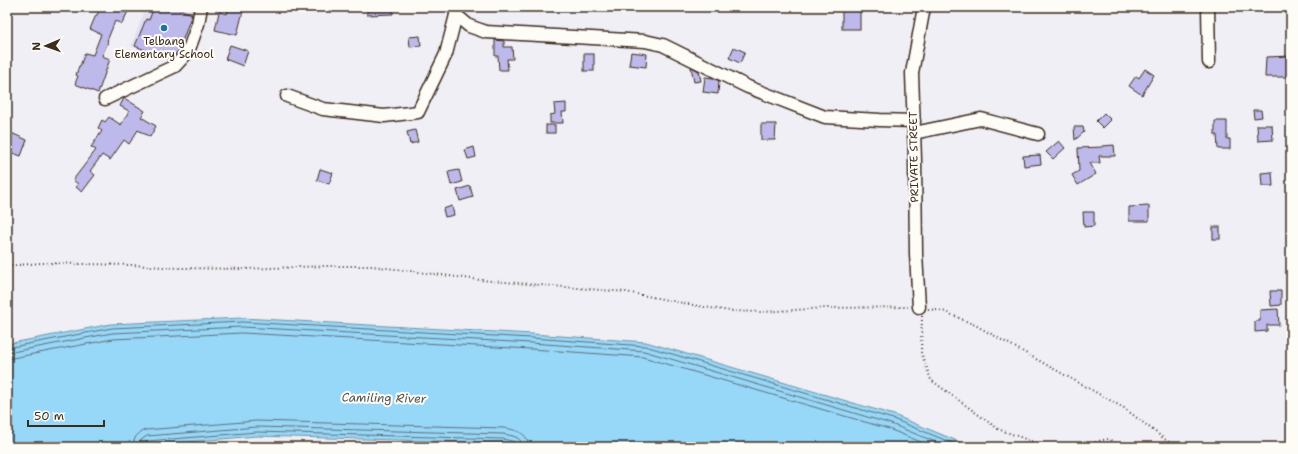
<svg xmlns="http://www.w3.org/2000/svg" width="1298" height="454" viewBox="0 0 1298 454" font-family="'Shantell Sans',sans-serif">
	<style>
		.built { fill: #e1dff2 }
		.water { fill: #97d7f8; stroke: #7292a1 }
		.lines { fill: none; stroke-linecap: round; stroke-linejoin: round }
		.shore { stroke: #606f75; stroke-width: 1 }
		.building { fill: #beb9eb; stroke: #3b2a1e }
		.minor-casing { stroke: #3b2a1e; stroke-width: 15 }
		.path { stroke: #3b2a1e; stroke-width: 2; stroke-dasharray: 1 3; stroke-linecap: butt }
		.minor { stroke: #fdfcf7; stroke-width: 12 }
		.poi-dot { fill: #1f6fb2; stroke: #fdfcf7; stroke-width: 1.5 }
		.labels { text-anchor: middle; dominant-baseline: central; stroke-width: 4; stroke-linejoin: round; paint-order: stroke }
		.poi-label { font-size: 11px; fill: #3b2a1e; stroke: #fdfcf7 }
		.street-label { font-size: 11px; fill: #3b2a1e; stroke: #fdfcf7 }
		.water-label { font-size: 12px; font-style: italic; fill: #525554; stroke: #fdfcf7 }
	</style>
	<rect width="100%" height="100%" fill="#f0eff5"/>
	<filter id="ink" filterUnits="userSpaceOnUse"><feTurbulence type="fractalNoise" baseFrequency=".025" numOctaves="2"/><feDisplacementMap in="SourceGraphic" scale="8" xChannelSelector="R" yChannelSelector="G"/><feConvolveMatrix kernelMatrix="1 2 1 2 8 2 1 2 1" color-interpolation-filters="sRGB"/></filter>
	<g filter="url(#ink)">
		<path class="built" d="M146,7H190L196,9L176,63L131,46Z"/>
		<path class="water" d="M242,318L532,334L646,342L894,415L972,447H522L503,443L257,436L126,447H7V344L111,324Z"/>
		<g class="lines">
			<g class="shore">
				<path d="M7,348L112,328L242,322L531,338L645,346L893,419L962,447"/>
				<path d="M7,353L112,333L242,327L531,343L644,351L891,424L948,447"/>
				<path d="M7,359L113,339L242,333L531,349L643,357L889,429L933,447"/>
				<path d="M133,447C133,439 137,433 145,430L256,421L504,428C516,430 528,432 529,447"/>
				<path d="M139,447L141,440L147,436L257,427L503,434C512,436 522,436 522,447"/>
				<path d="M144,447L145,443L148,441L257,432L503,439L515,442L517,447"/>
			</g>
		</g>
		<g class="building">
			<path d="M101,7H130L122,24L115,21L107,41L108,42L102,56L110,59L98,93L75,84L78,76L76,75L79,66H80L85,53L93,55L101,34L90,29L96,15H97Z"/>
			<path d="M154,7H174L192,14L179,50L170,60L135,46L146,19L149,20Z"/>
			<path d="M229,7H244L237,35L215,30L219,12L227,14Z"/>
			<path d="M367,7H393V14L367,15Z"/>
			<rect x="842" y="8" width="18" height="21"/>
			<path d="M420,36L421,46L410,47L409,37Z"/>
			<path d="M495,40L504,41V47H512L513,59H507L508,70H499L498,56H495Z"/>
			<path d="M230,45L248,51L243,66L225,59Z"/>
			<path d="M734,47L745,52L740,63L729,58Z"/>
			<path d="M631,52L647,54L646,67L629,65Z"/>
			<rect x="584" y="54" width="10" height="17"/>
			<path d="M1291,56V77H1265L1266,57Z"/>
			<path d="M691,67L699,71L701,81L694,82Z"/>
			<path d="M1145,69L1154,75L1142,95L1129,86L1136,76L1139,78Z"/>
			<path d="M705,77L713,78L719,81L718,94L703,92Z"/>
			<path d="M124,98L145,111L141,117L156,126L150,137L138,130L129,144L124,140L110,160L102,155L90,171L95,175L82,192L76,187L78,184L73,180L96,150L91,147L102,131L98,128L102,120L105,122L109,117L121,125L129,111L120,106Z"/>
			<path d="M566,103V112H562L563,123H550V115L555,114L554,104Z"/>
			<path d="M1253,110H1261L1262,117L1254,118Z"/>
			<path d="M1104,113L1111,120L1103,128L1096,121Z"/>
			<path d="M1215,121H1227V139H1230V149H1218L1217,135H1215Z"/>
			<path d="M761,124H776L775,140H761Z"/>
			<rect x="546" y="125" width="9" height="8"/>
			<path d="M1257,125H1272L1273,140L1258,141Z"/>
			<path d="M1074,127H1083L1084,132L1075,140Z"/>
			<path d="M415,130L418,142L410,144L407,132Z"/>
			<path d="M9,132L27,140L21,156L7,151V138Z"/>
			<path d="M1059,141L1065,148L1053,159L1046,152Z"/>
			<path d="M1114,145L1115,156H1099L1100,163H1090L1096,174L1078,185L1072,175L1079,171L1078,148L1103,147V146Z"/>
			<path d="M474,147L476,157L468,159L465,150Z"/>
			<path d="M1040,155L1041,164L1024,166L1023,156Z"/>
			<path d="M320,169L333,173L329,184L317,180Z"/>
			<path d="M459,170L462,182L451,185L448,172Z"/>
			<path d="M1272,172L1273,186H1262L1261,173Z"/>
			<path d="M470,186L473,197L460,201L457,190Z"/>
			<path d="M452,206L454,215L445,217L443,209Z"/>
			<path d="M1149,206V221H1129V207Z"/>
			<path d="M1083,212H1094V226L1084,227Z"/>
			<rect x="1213" y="227" width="7" height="12"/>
			<path d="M1270,291H1281V305L1271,306Z"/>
			<path d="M1278,309L1279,325H1267V331L1255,332V321H1260V310Z"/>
		</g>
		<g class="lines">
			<g class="minor-casing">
				<g id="minor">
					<path d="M1208,7L1209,62"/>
					<path d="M456,15L469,26L486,32L645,41L663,45L748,87L825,117L880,120L914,121"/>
					<path d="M287,96L323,109L384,116L418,112L446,54L456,15V8"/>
					<path d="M105,99L175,66L188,52L198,24L201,7"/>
					<path d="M914,133L981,119L1038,134"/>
					<path d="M919,307L916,254L915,160L912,73L924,7"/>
				</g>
			</g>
			<g class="path">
				<path d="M7,266L41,263L131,265L180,268L244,269L325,266H372L480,280L626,292L704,307L730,311L762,312L826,308L908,307"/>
				<path d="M928,309L943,311L975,325L1124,408L1175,447"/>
				<path d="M922,316L921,352L931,380L998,429L1047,447"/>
				<path d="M1089,447C1094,441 1102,440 1109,439L1120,447"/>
			</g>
			<use href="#minor" class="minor"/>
		</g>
	</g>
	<circle class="poi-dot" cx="164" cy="28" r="4"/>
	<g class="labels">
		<g class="poi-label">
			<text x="164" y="41">Telbang<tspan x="164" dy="13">Elementary School</tspan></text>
		</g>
		<g class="street-label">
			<text transform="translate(914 157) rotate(-91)">PRIVATE STREET</text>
		</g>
		<g class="water-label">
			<text transform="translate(384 398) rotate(1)">Camiling River</text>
		</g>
	</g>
	<rect width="1298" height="454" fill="none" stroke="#fdfcf7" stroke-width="24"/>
	<rect x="12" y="12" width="1274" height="430" fill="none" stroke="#3b2a1e" stroke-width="1.5" filter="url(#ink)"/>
	<g transform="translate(46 46) rotate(268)" stroke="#fdfcf7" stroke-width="3" paint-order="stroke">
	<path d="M0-3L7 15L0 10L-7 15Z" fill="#3b2a1e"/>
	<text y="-6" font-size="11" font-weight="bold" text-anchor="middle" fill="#3b2a1e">N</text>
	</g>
	<path d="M28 420v6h76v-6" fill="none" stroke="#3b2a1e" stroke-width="2"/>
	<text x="34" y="420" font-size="12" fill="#3b2a1e" stroke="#fdfcf7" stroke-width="3" paint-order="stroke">50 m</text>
</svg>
